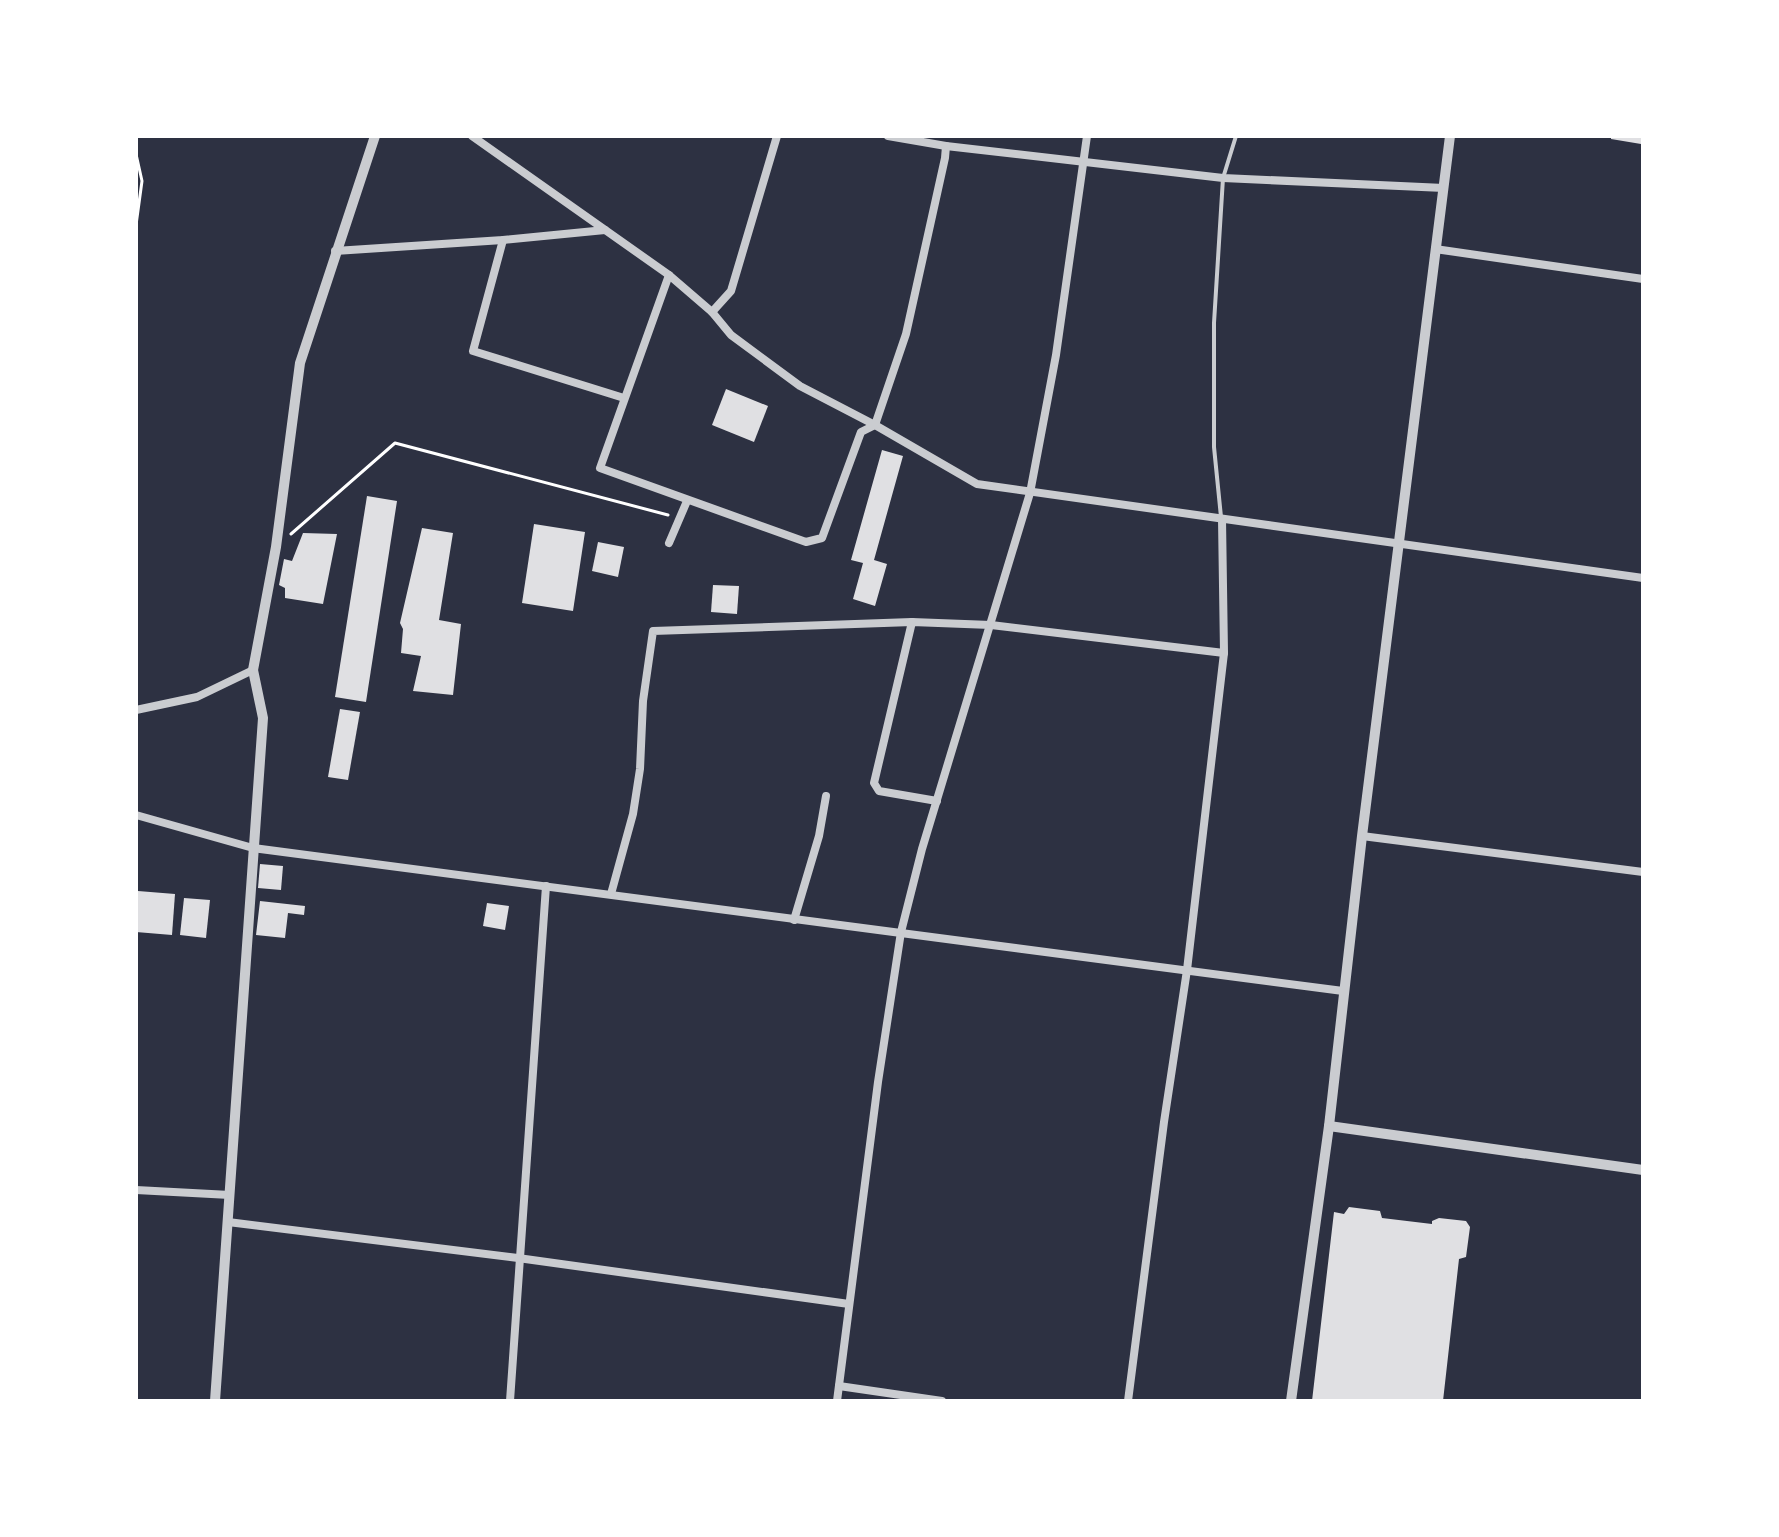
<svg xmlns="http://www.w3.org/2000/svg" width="1779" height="1537" viewBox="0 0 1779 1537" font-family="'Fira Sans',sans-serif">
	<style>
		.building { fill: #e0e0e3 }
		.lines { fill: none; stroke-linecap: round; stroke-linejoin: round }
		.path { stroke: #fff; stroke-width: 3 }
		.service { stroke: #caccd0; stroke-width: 4 }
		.minor { stroke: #caccd0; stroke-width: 8 }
		.tertiary { stroke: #caccd0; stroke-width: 10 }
	</style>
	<rect width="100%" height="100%" fill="#2d3142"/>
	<g class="building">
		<path d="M1611,136H1642L1641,144L1611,139Z"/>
		<path d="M726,389L768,406L754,442L712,425Z"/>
		<path d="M882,450L903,456L874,560L887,564L875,606L853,599L863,563L851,560Z"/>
		<path d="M367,496L397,501L366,702L335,697Z"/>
		<path d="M534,524L585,532L573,611L522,603Z"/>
		<path d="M422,528L453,533L439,620L461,624L453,695L413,691L421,656L401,653L403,629L400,623Z"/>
		<path d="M303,533L337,534L323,604L285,598V588L279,585L284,559L292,561Z"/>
		<path d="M598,542L624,547L618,577L592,571Z"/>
		<path d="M713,585L739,586L737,614L711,612Z"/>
		<path d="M340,709L360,712L348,780L328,777Z"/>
		<path d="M260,864L283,866L281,890L258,888Z"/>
		<path d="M138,891L175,894L172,935L136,932Z"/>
		<path d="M184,898L210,900L206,938L180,935Z"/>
		<path d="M260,901L305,906L304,915L288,913L285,938L256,935Z"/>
		<path d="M487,903L509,906L505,930L483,926Z"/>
		<path d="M1349,1207L1380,1211L1382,1218L1432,1224V1221L1439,1218L1466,1221L1470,1227L1466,1257L1459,1259L1443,1401H1312L1334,1212L1344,1214Z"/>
	</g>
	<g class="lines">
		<g class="path">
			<path d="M136,154L142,181L136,225"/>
			<path d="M291,534L395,443L668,515"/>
		</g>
		<path class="service" d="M1221,517L1214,447V323L1223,178L1236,136"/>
		<g class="minor">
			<path d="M472,136L669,275L712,312L731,335L800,386L875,425L977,484L1643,578"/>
			<path d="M888,136L946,146L1223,178L1444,188"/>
			<path d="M503,240L473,351L624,398"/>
			<path d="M1435,249L1643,279"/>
			<path d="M335,251L503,240L605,230"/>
			<path d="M669,275L600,468L806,542L822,538L861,432L875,425L906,334L945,158L946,146"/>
			<path d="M712,312L731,291L777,136"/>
			<path d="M669,543L687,501"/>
			<path d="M912,622L874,783L879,791L937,801"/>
			<path d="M136,710L197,697L253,670"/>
			<path d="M136,815L253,848L1343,991"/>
			<path d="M1362,836L1643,872"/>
			<path d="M611,894L633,814L640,769L643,701L653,631L912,622L991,625L1224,653"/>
			<path d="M794,920L819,836L826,796"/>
			<path d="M136,1190L230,1195"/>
			<path d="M228,1222L518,1258L849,1304"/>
			<path d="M839,1386L942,1401"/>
			<path d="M510,1401L546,886"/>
			<path d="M837,1401L878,1082L901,932L922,849L1030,493L1056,355L1087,136"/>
			<path d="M1128,1401L1164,1122L1187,970L1224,653L1222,519"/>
		</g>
		<g class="tertiary">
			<path d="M1329,1126L1643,1170"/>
			<path d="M215,1401L263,718L253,670L276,547L300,363L375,136"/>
			<path d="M1291,1401L1329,1126L1362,836L1450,136"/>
		</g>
	</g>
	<rect width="1779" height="1537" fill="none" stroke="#ffffff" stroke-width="276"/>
</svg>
